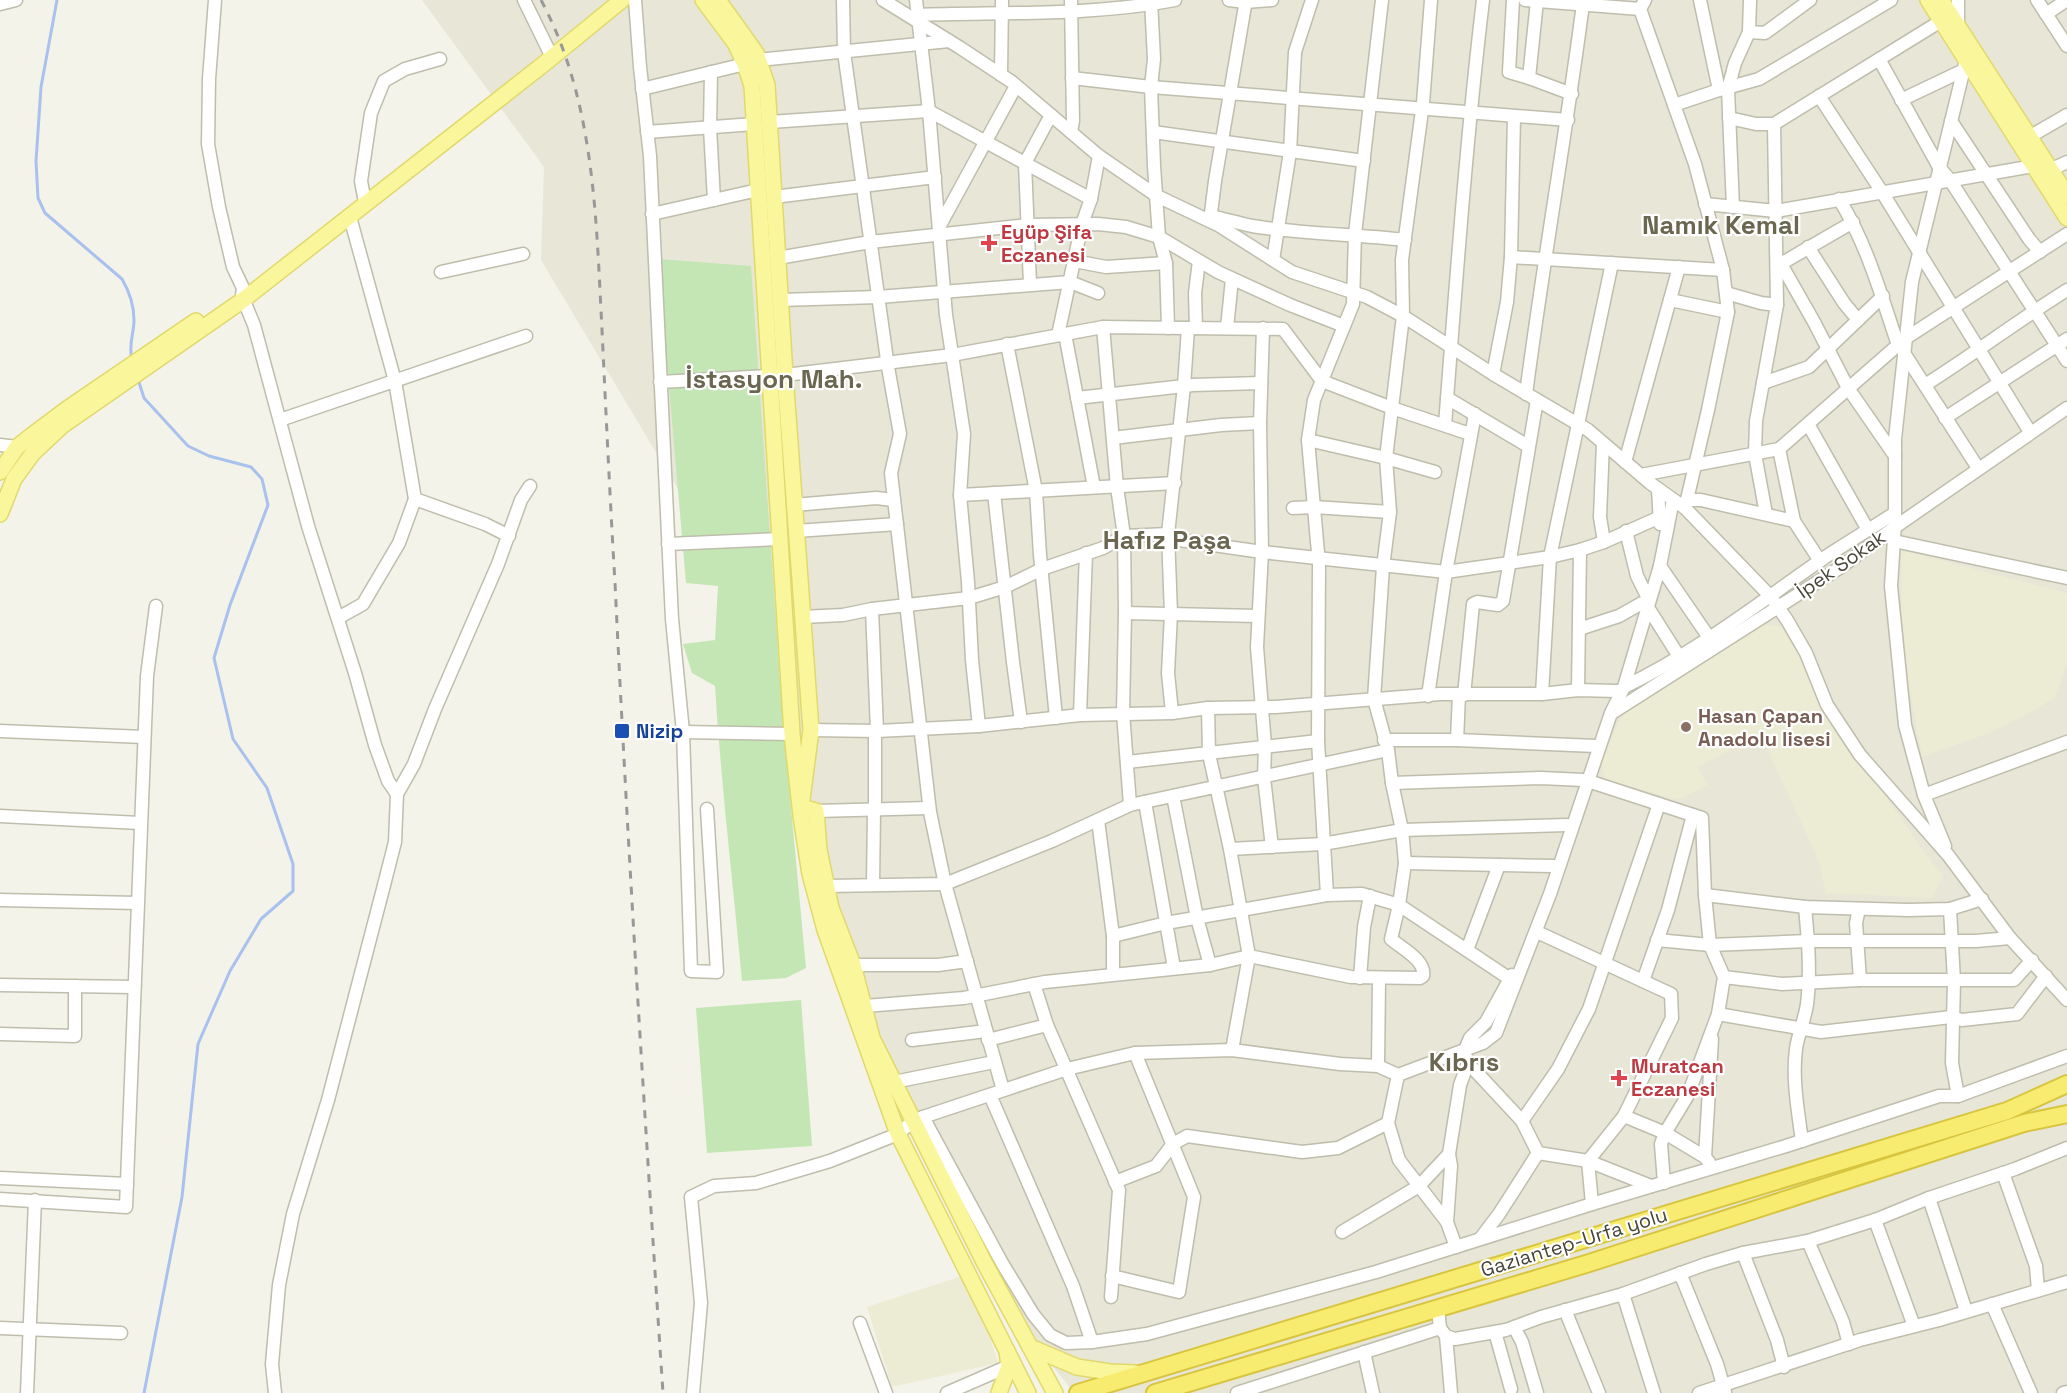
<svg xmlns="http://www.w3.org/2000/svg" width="2067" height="1393" viewBox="0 0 2067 1393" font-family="'Space Grotesk',sans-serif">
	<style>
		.residential { fill: #e8e6d7 }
		.education { fill: #ecebd4 }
		.green { fill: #c3e6b4 }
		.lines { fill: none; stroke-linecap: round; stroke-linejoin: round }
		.stream { stroke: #a8c1ee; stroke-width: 3 }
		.minor-casing { stroke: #bfbdac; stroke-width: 15 }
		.major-casing { stroke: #e0d96b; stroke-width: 18 }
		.highway-casing { stroke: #d8c53f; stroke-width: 20 }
		.minor { stroke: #fff; stroke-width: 12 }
		.major { stroke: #faf69c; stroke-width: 15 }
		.highway { stroke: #f8ec70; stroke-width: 16 }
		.rail { stroke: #989898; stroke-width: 3; stroke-dasharray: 8 8; stroke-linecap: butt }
		.health-dot { fill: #e0444e; stroke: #fff; stroke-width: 2 }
		.education-dot { fill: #8d6e63; stroke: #fff; stroke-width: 2 }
		.transit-dot { fill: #1a4fb4; stroke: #fff; stroke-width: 2 }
		.labels { text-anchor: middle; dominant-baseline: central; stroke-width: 4.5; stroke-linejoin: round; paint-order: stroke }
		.health-label { font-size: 20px; font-weight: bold; fill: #be3a42; stroke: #fff; text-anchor: start }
		.street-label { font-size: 20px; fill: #474538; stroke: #fff }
		.education-label { font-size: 20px; font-weight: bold; fill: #785e54; stroke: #fff; text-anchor: start }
		.transit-label { font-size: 20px; font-weight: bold; fill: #164399; stroke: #fff; text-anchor: start }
		.district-label { font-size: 26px; font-weight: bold; fill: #6a664f; stroke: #fff }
	</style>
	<rect width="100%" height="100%" fill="#f4f3e9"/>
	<path class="residential" d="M422,0H2067V1393H1074L1008,1310L867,1046L812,862L785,668L541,260L544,167Z"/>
	<g class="education">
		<path d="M1901,550L2067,593V663L2055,697L2037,709L1989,733L1922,757L1906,668L1902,618Z"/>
		<path d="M1771,625L1783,627L1792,635L1831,717L1924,852L1943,876L1932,898L1826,893L1819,861L1761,735L1697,767L1708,785L1678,800L1605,779L1601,761L1624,711L1756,626Z"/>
		<path d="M962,1276L987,1327L998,1363L892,1387L867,1307Z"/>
	</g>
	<g class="green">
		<path d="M658,259L751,266L783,722L806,968L786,978L742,981C733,882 721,785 715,686L692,673L683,644L715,640L718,586L686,583Z"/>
		<path d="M801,1000L812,1146L707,1153L696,1008Z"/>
	</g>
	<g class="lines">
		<g class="stream">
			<path d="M57,0L41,87L36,161L38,198L45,213L122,279C129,291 134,306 134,320C134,334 128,345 132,359"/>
			<path d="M138,379L144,398L188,446L209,456L251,467L262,479L268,505L230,605L214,658L233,739L267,788L293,864V891L261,919L230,971L198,1044L182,1197L144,1393"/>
		</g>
		<g class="minor-casing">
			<g id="minor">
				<path d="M215,0L209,79L208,144L219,207L233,267L243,288L242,296L254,325L308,526L355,673L375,745L388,781L397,794"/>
				<path d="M524,0L549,51"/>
				<path d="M635,0L640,67L650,156L672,619L683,732L691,971L717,972L707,809"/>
				<path d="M843,0L844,52L888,367L900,434L891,473L930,812L945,884L1003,1090"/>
				<path d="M883,0L959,47L1012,82L1099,156L1157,196L1218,225L1292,272L1367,297L1403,316L1493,374L1588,430L1650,483L1685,508L1771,597L1787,620L1806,653L1827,705L1860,755L1948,855L2010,938L2067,1000"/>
				<path d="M916,0L929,111L946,315L964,434L960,495L968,582L972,660L979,726"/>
				<path d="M1151,0L1154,59L1151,87L1154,166L1159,237L1166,263L1168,328"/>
				<path d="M1229,0L1245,2L1272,0"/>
				<path d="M1513,0L1509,72L1529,78"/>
				<path d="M1525,0L1640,9"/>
				<path d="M1645,0L1640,9L1695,164L1723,270L1728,312L1708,410L1685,508"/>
				<path d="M1700,0L1719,90"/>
				<path d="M2037,0L2067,46"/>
				<path d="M1537,1L1529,78L1572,94"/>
				<path d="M0,4L16,0"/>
				<path d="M2046,14L2067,0"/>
				<path d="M917,15C1003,12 1090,16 1175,0"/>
				<path d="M1958,25V0"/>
				<path d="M1749,32L1765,33L1810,0"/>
				<path d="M1879,59L1939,167L1950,180L2067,361"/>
				<path d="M758,60L949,41"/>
				<path d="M711,72L710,128L714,200"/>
				<path d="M1001,75L1002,0"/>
				<path d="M1072,78L1151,87L1568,120"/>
				<path d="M642,89L745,64"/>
				<path d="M1819,96L1882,192L2030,432"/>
				<path d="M1901,100L1964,70"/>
				<path d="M1674,105L1719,90L1759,79L1891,0"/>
				<path d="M1729,118L1756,124H1774L1941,21"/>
				<path d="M1951,121L2029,239L2040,252"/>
				<path d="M770,122L929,111L1091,199"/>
				<path d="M647,132L754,124"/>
				<path d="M1071,132L1073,121L1071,0"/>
				<path d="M1153,132L1364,161"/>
				<path d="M2029,137L2067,115"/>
				<path d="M2050,170L2067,162"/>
				<path d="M364,197L361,181L371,113L384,81L405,69L440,59"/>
				<path d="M774,197L935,177"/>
				<path d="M1839,199C1867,244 1881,295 1898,345"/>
				<path d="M1705,204L1776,211L2034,166"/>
				<path d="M1733,207L1728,89L1735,63L1749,32L1750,0"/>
				<path d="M652,214L758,190"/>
				<path d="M1211,216C1225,219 1238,223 1252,226C1302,234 1354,234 1405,240"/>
				<path d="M1210,221L1215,181L1246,0"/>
				<path d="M939,227L1016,86"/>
				<path d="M1808,247L1844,303L1858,320"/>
				<path d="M1511,257L1723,270"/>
				<path d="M778,258L870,242L1028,225L1098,224L1126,227L1159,237L1218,272L1290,305L1344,326"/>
				<path d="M1273,260L1290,152L1295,52L1312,0"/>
				<path d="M1074,261L1106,267L1166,263"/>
				<path d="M1781,264L1814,322L1848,388L1895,456"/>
				<path d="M1777,266L1853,222"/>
				<path d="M441,272L523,254"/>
				<path d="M1030,284L1025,163L1051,115"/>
				<path d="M1726,293L1761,303L1777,305"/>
				<path d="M780,300L878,297L1070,282L1098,293"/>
				<path d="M1670,300L1728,312"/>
				<path d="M1103,327L1117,487L1124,536L1125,613L1123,713L1130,805"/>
				<path d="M1196,328L1195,293L1199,261"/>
				<path d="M1227,328L1232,279"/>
				<path d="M1263,328L1260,423L1262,552L1257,647L1265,746L1264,778L1272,847"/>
				<path d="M1065,334L1094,487"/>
				<path d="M1058,335L1082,224L1091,199L1099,156"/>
				<path d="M1007,344L1036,491L1040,555L1056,718"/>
				<path d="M1904,353L1978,468"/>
				<path d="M1493,374L1507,302L1511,257L1514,116"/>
				<path d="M660,382L785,375L952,355L1103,327L1283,329L1322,381L1392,408L1470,434"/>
				<path d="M1763,383L1809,367L1883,296"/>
				<path d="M1925,385C1974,354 2019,320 2067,290"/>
				<path d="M1526,394C1543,263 1566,134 1583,4"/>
				<path d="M1077,398L1193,385L1261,383"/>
				<path d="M1447,398L1528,446"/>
				<path d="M1945,418L2067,339"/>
				<path d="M280,420L526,336"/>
				<path d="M1808,424L1868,530"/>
				<path d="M1445,425C1456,283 1466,142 1483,0"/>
				<path d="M1113,438L1221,425L1260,423"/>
				<path d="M1308,440L1386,458L1435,472"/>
				<path d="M1603,443L1600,517L1604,542"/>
				<path d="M0,445L17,447"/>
				<path d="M1779,449L1794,521L1820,561"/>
				<path d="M1625,462L1679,267"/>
				<path d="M1641,475L1779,449L1906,338L2067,234"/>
				<path d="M1658,489L1660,524"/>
				<path d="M994,493L1013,662L1021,722"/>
				<path d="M960,495L1175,483"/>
				<path d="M415,499L485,524L509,536"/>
				<path d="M1687,500H1701L1794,521"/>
				<path d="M794,505L876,498L894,500"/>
				<path d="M1293,508L1314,507L1390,512"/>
				<path d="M1766,514L1755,454L1756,421L1777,305L1774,124"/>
				<path d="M796,531L897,524"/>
				<path d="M1626,531L1637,576L1646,594"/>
				<path d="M1894,541L2067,578"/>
				<path d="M668,544L780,539"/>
				<path d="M1660,566L1710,639"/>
				<path d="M1647,606L1680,658"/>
				<path d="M872,609L877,731"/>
				<path d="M1125,613L1258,616"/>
				<path d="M802,617L843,615L872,609L969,598L1005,587L1042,569L1103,548L1124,536L1168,534L1179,540L1262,552L1446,572L1550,557L1580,550L1604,542L1660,517"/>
				<path d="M338,618L363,604L399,543L415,499L395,381L350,217"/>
				<path d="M1579,629L1619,616L1642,603"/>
				<path d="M1624,687C1695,653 1756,605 1821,560C1845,544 1870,529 1895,513"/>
				<path d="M1578,690L1580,550"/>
				<path d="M1542,694L1550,557L1612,263"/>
				<path d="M1464,695L1473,604L1477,602L1498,605L1503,601L1537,400"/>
				<path d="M1428,696L1446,572L1475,414"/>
				<path d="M1208,708L1209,754L1230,849L1249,956L1232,1050"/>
				<path d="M1172,713L1168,673L1171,614L1168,534L1184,386L1188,328"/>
				<path d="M1612,713L1841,567L1895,527L2067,408"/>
				<path d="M1080,715L1086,553"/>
				<path d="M811,730L877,731L979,726L1080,715L1172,713L1208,708L1276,707L1440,694H1542L1578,690L1617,691"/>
				<path d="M0,731L144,737"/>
				<path d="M875,731V809"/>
				<path d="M683,732L792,734"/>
				<path d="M1384,740H1457L1596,746"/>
				<path d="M1457,740L1459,695"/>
				<path d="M1127,762L1318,741"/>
				<path d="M1588,781L1702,818L1705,895L1710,945L1724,977L1718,1014L1688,1095L1665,1133L1661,1144L1664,1183"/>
				<path d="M1392,783L1541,778L1583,780"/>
				<path d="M1924,795L2067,742"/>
				<path d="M1173,796L1197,918L1210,965"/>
				<path d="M1145,802L1174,968"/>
				<path d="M816,811L929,808"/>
				<path d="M0,816L140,823"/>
				<path d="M1098,820L1113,936V974"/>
				<path d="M1945,846L1924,795L1905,725L1891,586L1895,523V439L1912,282L1967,56"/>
				<path d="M1230,849L1323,844L1402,830L1567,825"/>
				<path d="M1405,863L1553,866"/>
				<path d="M873,885L874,809"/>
				<path d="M827,886L945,884L1052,841L1130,805L1388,750"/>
				<path d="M1327,895L1318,741L1319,564L1308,440L1314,400L1353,304L1355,234L1382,0"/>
				<path d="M1705,895L1805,907L1908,910L1950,909L1982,899"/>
				<path d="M0,900L137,903"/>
				<path d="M1859,909L1856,923L1860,980"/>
				<path d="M1950,909L1954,981L1952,1063L1958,1096"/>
				<path d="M1537,932L1671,994L1672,1018L1624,1116L1588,1161L1592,1204"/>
				<path d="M1113,936L1166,923L1327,895L1362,894L1399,905L1510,979"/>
				<path d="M1657,940L1710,945L1808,941H1976L2010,938"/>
				<path d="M1467,950L1499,865"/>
				<path d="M853,965H938L967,961"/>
				<path d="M1724,977L1782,984L1860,980H2014L2032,960"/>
				<path d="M1360,978L1364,927L1370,896"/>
				<path d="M1643,981L1668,910L1693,815"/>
				<path d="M1034,984L1047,1025L1119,1190L1111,1297"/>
				<path d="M0,985L134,987"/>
				<path d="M865,1006L964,998L1045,982L1210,965L1249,956L1351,977L1420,978L1423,976C1426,960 1401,948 1391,939L1399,905L1405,863L1402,830L1392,783L1388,750L1374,699L1383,567L1390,512L1386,458L1403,316L1402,260L1423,103L1431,0"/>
				<path d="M1718,1014L1821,1032L1951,1017L1962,1020L2017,1014L2046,976"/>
				<path d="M0,1034L75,1036V986"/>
				<path d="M912,1040L986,1031"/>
				<path d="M988,1040L1047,1025"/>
				<path d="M1465,1050L1470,1038L1486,1022L1512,975"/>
				<path d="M1468,1063L1522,1121L1538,1153L1588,1161L1651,1186"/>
				<path d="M1378,1066L1379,978"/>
				<path d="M894,1082L994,1062"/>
				<path d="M990,1095L1073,1286L1092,1342"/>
				<path d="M1624,1116L1665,1133L1705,1157L1709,1162"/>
				<path d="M923,1117L1002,1263L1033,1314L1050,1335L1066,1343L1092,1342L1147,1334L1376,1272L1592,1204L1786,1146L1939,1096H1958L2067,1056"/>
				<path d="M1522,1121L1558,1069L1589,1009L1659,804"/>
				<path d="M1388,1123L1399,1160L1447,1222L1456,1247"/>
				<path d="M1802,1141C1798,1111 1792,1079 1796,1049C1798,1034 1805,1019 1807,1004C1811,972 1808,939 1805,907"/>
				<path d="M1705,1157L1712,1039"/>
				<path d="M2003,1173L2036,1266L2038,1290"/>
				<path d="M0,1178L127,1184"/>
				<path d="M1115,1182L1156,1166L1173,1144L1187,1136L1302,1152L1338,1148L1388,1123L1398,1075"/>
				<path d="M1929,1198L1966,1311"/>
				<path d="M0,1199L126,1207L147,676L156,606"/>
				<path d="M1875,1220L1914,1326"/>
				<path d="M1447,1222L1451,1166L1449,1154L1460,1085L1468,1063L1466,1057"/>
				<path d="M1342,1232L1419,1186L1449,1154"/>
				<path d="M1480,1239L1499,1214L1538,1153"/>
				<path d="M1808,1241L1843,1322L1849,1344"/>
				<path d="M1743,1253L1777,1340L1784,1367"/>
				<path d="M1680,1273L1717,1364L1725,1392"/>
				<path d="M1112,1276L1179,1292L1194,1197L1135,1053"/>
				<path d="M1623,1294L1654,1393"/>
				<path d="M1992,1304L2031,1393"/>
				<path d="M1438,1309L1440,1328L1446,1336L1455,1339L1506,1330L1541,1317L1623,1294L1706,1264L1743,1253L1808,1241L1875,1220L1929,1198L2015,1169L2067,1148"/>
				<path d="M1565,1310L1599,1393"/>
				<path d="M860,1323L886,1393"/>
				<path d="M1514,1327L1522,1342L1537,1393"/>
				<path d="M0,1328L121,1333"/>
				<path d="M1495,1332L1511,1389"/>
				<path d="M1446,1336L1451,1393"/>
				<path d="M1364,1352L1373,1393"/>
				<path d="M27,1393L35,1200"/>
				<path d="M275,1393L272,1364L279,1285L293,1214L328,1100L383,889L395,842L397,794L414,764L435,709L498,564L521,500L530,486"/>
				<path d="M693,1393L701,1303L691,1197L714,1186L756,1183L830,1161L898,1134L913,1121L923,1117L1067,1069L1135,1053L1232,1050L1340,1064L1378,1066L1398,1075L1483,1043L1496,1033L1550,894L1611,713L1624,687L1660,566L1673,500"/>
				<path d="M947,1393L1009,1366"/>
				<path d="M1237,1393L1440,1328"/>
				<path d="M1699,1393L1860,1340L1939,1320L2067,1282"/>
				<path d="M2063,1393L2067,1392"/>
			</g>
		</g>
		<g class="major-casing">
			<g id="major">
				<path d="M703,0L735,43L745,64L752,86L792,734L801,816L810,874L825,930L898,1134L1028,1393"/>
				<path d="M718,0L756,53L767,85L785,375L811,730L801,807L816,811L819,850L831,908L853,965L872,1038L984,1262L1055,1393"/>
				<path d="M1928,0L2067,218"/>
				<path d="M1941,0L2067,195"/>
				<path d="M0,472L17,447L31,436L67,409L196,321"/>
				<path d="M0,514L14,479L33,453L63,425L243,300L545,63L622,0"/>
				<path d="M1030,1347L1077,1367L1110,1372L1136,1373"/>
				<path d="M999,1393L1009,1366L1007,1351"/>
			</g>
		</g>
		<g class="highway-casing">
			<g id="highway">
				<path d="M1078,1393L2007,1111L2067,1084"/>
				<path d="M1155,1393L1586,1264L2024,1123L2067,1114"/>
			</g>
		</g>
		<use href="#minor" class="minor"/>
		<use href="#major" class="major"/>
		<use href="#highway" class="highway"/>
		<path class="rail" d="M541,0C595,101 596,218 602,330C606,414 610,499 615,583C628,853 645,1123 663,1393"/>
	</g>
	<g class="health-dot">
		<path d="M986 234h6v6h6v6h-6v6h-6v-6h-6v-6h6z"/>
		<path d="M1616 1069h6v6h6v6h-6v6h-6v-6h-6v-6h6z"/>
	</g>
	<circle class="education-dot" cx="1686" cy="727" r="6"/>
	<rect class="transit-dot" x="614" y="723" width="16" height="16" rx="3"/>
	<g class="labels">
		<g class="health-label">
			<text x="1001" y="232">Eyüp Şifa<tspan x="1001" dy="23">Eczanesi</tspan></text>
			<text x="1631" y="1066">Muratcan<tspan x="1631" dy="23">Eczanesi</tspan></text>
		</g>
		<g class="street-label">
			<text transform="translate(1841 564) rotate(-35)">İpek Sokak</text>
			<text transform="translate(1574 1242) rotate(-17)">Gaziantep-Urfa yolu</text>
		</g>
		<g class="education-label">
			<text x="1698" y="716">Hasan Çapan<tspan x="1698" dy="23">Anadolu lisesi</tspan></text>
		</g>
		<g class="transit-label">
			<text x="636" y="731">Nizip</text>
		</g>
		<g class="district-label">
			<text x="1721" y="225">Namık Kemal</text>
			<text x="774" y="379">İstasyon Mah.</text>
			<text x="1167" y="540">Hafız Paşa</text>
			<text x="1464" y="1062">Kıbrıs</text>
		</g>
	</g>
</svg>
